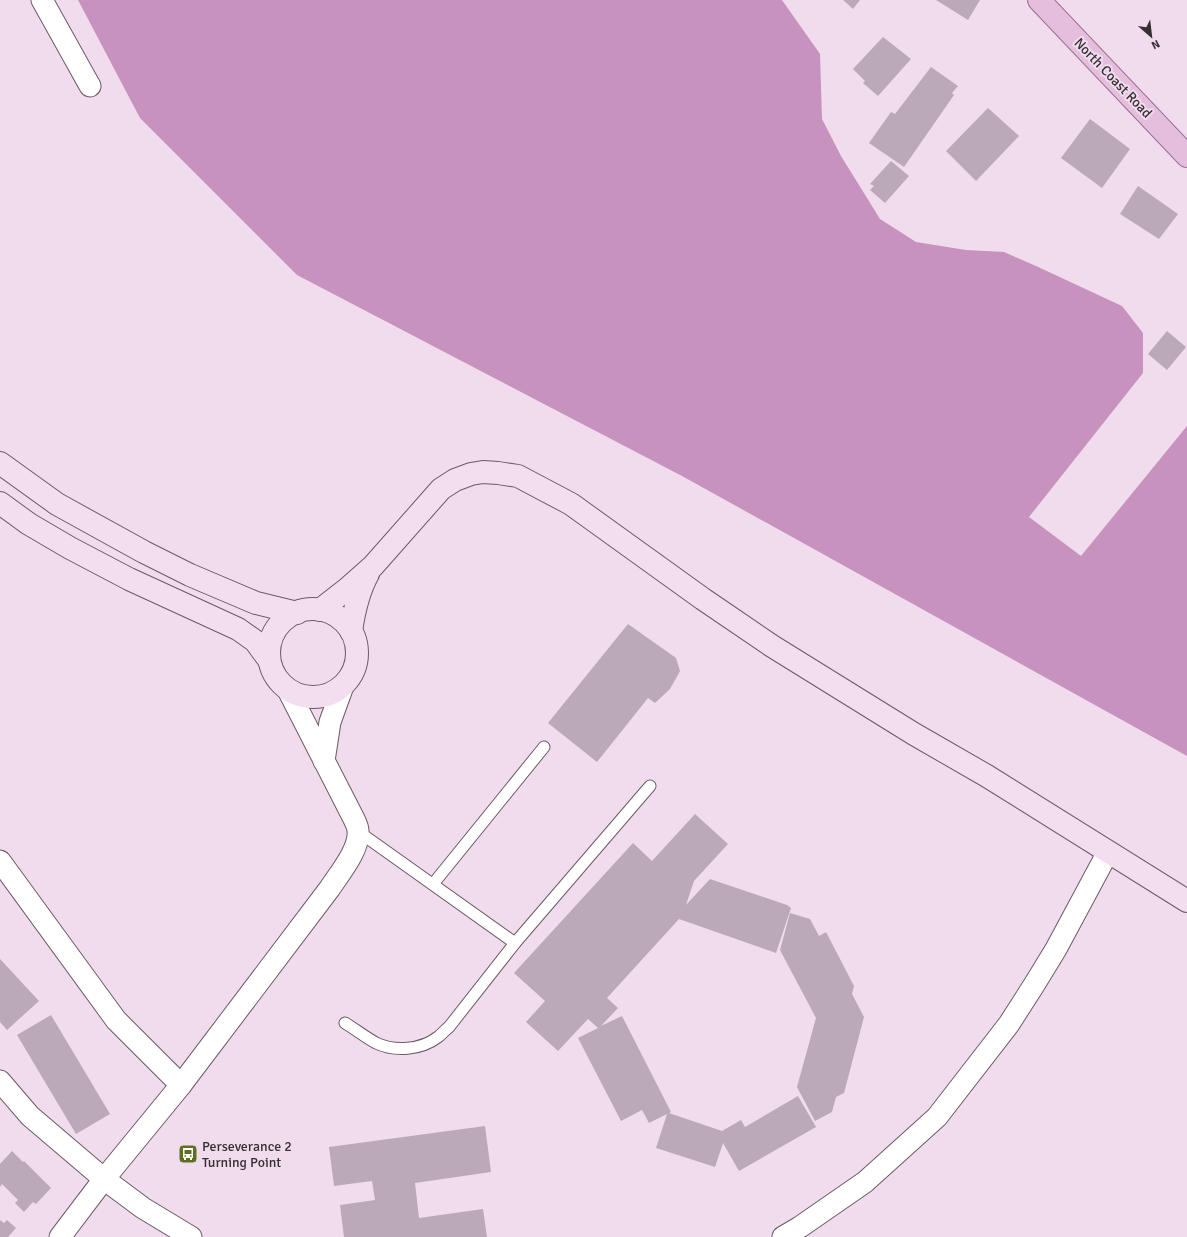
<svg xmlns="http://www.w3.org/2000/svg" width="1187" height="1237" viewBox="0 0 1187 1237" font-family="Signika,sans-serif">
	<style>
		.water { fill: #c792bd }
		.building { fill: #bca9b7 }
		.lines { fill: none; stroke-linecap: round; stroke-linejoin: round }
		.lane-casing { stroke: #6b5a67; stroke-width: 13 }
		.street-casing { stroke: #6b5a67; stroke-width: 23 }
		.secondary-casing { stroke: #6b5a67; stroke-width: 24 }
		.primary-casing { stroke: #9c6f94; stroke-width: 24 }
		.lane { stroke: #fff; stroke-width: 11 }
		.street { stroke: #fff; stroke-width: 21 }
		.secondary { stroke: #f2deee; stroke-width: 22 }
		.primary { stroke: #e5bedd; stroke-width: 22 }
		.labels { text-anchor: middle; dominant-baseline: central; stroke-width: 4; stroke-linejoin: round; paint-order: stroke }
		.street-label { font-size: 14px; fill: #362e34; stroke: #f0dcec }
		.poi-label { font-size: 14px; fill: #362e34; stroke: #f0dcec; text-anchor: start }
	</style>
	<rect width="100%" height="100%" fill="#f0dcec"/>
	<path class="water" d="M78,0H782L820,54L822,119L841,156L880,219L916,242L966,250L1004,252L1036,266L1122,306L1143,333V373L1029,517L1081,556L1187,426V756L682,476L297,275L140,118Z"/>
	<g class="building">
		<path d="M843,0H860L853,9Z"/>
		<path d="M936,0H980L968,20Z"/>
		<path d="M883,37L911,59L878,96L863,83L865,81L853,69Z"/>
		<path d="M931,67L958,86L952,93L954,95L904,167L869,143L891,112L895,114Z"/>
		<path d="M988,108L1019,136L976,181L946,151Z"/>
		<path d="M1090,119L1130,149L1102,188L1061,158Z"/>
		<path d="M891,161L909,176L885,203L870,190L874,186L870,184Z"/>
		<path d="M1138,186L1178,214L1159,239L1120,214Z"/>
		<path d="M1167,331L1186,347L1167,370L1148,354Z"/>
		<path d="M628,624L676,658L680,671L670,689L655,703L648,698L597,762L548,723Z"/>
		<path d="M695,814L728,844L694,881L686,905L710,879L787,905L791,908L776,953L679,919L607,998L618,1008L601,1026L622,1016L671,1112L669,1113L722,1131L741,1120L745,1127L798,1096L816,1127L739,1171L723,1143L715,1167L656,1148L667,1114L649,1123L642,1110L621,1121L578,1038L598,1028L588,1019L558,1051L526,1022L545,1001L514,973L633,843L652,861Z"/>
		<path d="M790,913L810,919L819,936L826,932L854,986L852,994L864,1017L844,1093L836,1097L832,1112L815,1121L797,1087L816,1018L780,950Z"/>
		<path d="M0,959L39,1001L7,1030L0,1022Z"/>
		<path d="M51,1015L110,1114L76,1134L17,1035Z"/>
		<path d="M485,1126L491,1172L415,1183L419,1218L483,1209L487,1237H344L340,1205L375,1200L372,1181L334,1186L329,1147Z"/>
		<path d="M12,1151L23,1162L24,1161L51,1188L36,1204L33,1202L24,1212L15,1203L18,1200L2,1184L0,1187V1164Z"/>
		<path d="M0,1220L4,1223L7,1220L16,1228L8,1237H0Z"/>
	</g>
	<g class="lines">
		<g class="lane-casing">
			<g id="lane">
				<path d="M359,832L515,943"/>
				<path d="M433,884L544,747"/>
				<path d="M345,1023C355,1029 365,1037 376,1043C395,1052 421,1050 438,1037C442,1034 445,1030 449,1027L515,943L650,786"/>
			</g>
		</g>
		<g class="street-casing">
			<g id="street">
				<path d="M42,0L90,86"/>
				<path d="M324,761L330,722L343,686"/>
				<path d="M0,861L116,1020L181,1085"/>
				<path d="M0,1081L30,1116L104,1179L143,1208L191,1237"/>
				<path d="M60,1237L104,1179L181,1085L330,888C339,874 360,849 358,831C358,828 356,823 354,819L288,690"/>
				<path d="M783,1237L800,1227L865,1182L937,1117L1009,1024L1034,985L1056,949L1108,852"/>
			</g>
		</g>
		<g class="secondary-casing">
			<g id="secondary">
				<path d="M0,463L57,504L144,552L190,575L256,603L297,613"/>
				<path d="M0,503L29,524L70,548L129,579L238,629L255,641L269,660"/>
				<circle cx="313" cy="653" r="44"/>
				<path d="M320,610L347,589L373,566L441,489L455,480L471,474L483,472L498,473L518,476L571,504L703,599L772,646L914,734L987,776L1187,901"/>
				<path d="M351,631C354,611 358,592 368,574"/>
			</g>
		</g>
		<g class="primary-casing">
			<path id="primary" d="M1039,0L1187,156"/>
		</g>
		<use href="#lane" class="lane"/>
		<use href="#street" class="street"/>
		<use href="#secondary" class="secondary"/>
		<use href="#primary" class="primary"/>
	</g>
	<defs>
		<g id="bus-square" transform="scale(1)"><rect x="-9" y="-9" width="18" height="18" rx="4" fill="#5b7121" stroke="#f0dcec"/><path d="M-5-6H5V4H4V6H2V4H-2V6H-4V4H-5ZM-3.5-4V0h7V-4ZM-3.5 1.2v1.5H-2V1.2ZM2 1.2v1.5H3.5V1.2Z" fill="#fff"/></g>
	</defs>
	<g fill-rule="evenodd">
		<use href="#bus-square" x="188" y="1154"/>
	</g>
	<g class="labels">
		<g class="street-label">
			<text transform="translate(1113 78) rotate(46)">North Coast Road</text>
		</g>
		<g class="poi-label">
			<text x="202" y="1146">Perseverance 2<tspan x="202" dy="16">Turning Point</tspan></text>
		</g>
	</g>
	<g transform="translate(1151 36) rotate(152)" stroke="#f0dcec" stroke-width="3" paint-order="stroke">
	<path d="M0-3L7 15L0 10L-7 15Z" fill="#362e34"/>
	<text y="-6" font-size="11" font-weight="bold" text-anchor="middle" fill="#362e34">N</text>
	</g>
</svg>
